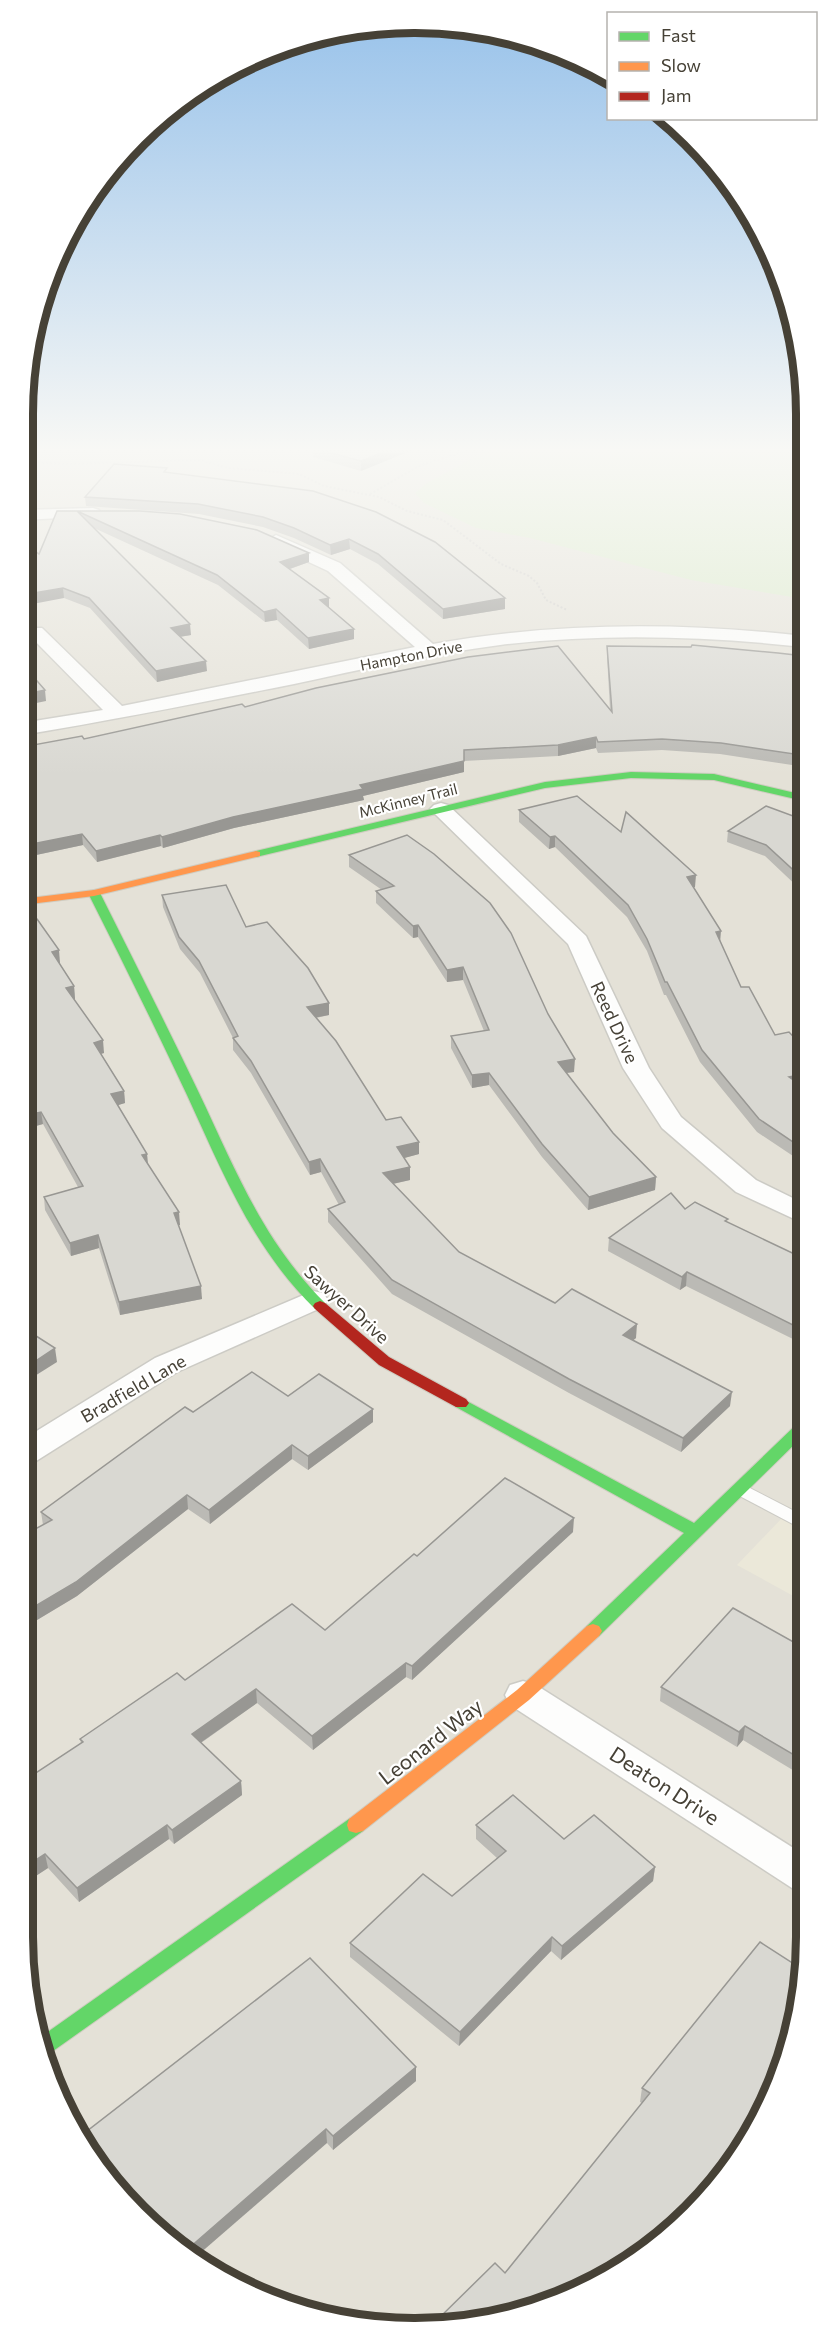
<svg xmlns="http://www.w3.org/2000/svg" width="829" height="2351" viewBox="0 0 829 2351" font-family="Commissioner,sans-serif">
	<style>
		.residential { fill: #e4e1d7 }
		.education { fill: #ebe8d9 }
		.green { fill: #daeaca }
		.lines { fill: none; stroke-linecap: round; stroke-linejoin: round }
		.lane-casing { stroke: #cccbc5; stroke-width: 2 }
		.street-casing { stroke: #cccbc5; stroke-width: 3 }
		.fast-casing { stroke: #cfccc0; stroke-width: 2 }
		.slow-casing { stroke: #cfccc0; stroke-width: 2 }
		.jam-casing { stroke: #cfccc0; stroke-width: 2 }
		.path { stroke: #d1cfcb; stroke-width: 2; stroke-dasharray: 2 2; stroke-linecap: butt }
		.lane { fill: #fdfdfc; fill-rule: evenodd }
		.street { fill: #fdfdfc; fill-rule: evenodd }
		.fast { fill: #63d668; fill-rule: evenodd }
		.slow { fill: #ff974d; fill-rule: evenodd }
		.jam { fill: #b3261e; fill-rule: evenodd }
		.wall { fill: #bbbab5 }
		.shaded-wall { fill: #989793 }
		.building { fill: #d9d8d2; stroke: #989793; stroke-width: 1.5 }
		.labels { text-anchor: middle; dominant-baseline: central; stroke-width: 4.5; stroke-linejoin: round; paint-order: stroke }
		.far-street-label { font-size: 15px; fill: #464136; stroke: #fff }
		.street-label { font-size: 18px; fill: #464136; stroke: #fff }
		.near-street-label { font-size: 21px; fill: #464136; stroke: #fff }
		.rim { fill: none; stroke: #464136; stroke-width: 8 }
	</style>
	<rect width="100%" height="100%" fill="#f0efe9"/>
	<path class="residential" d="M22,447H803L806,1936L793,2038L740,2155L516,2315L364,2325L241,2288L120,2195L52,2086L22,1936Z"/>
	<path class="education" d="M806,1493V1603L737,1565Z"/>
	<path class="green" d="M494,447H803L804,599L691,580L530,538L476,528L424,503L415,493L427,483Z"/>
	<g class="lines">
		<g class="lane-casing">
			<path id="lane" d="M740,1483L806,1517V1531L734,1493L732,1489L734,1485Z"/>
		</g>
		<g class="street-casing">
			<g id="street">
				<path d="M93,508L99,510L101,513L99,516L22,520V510Z"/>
				<path d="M276,535L340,563L433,644C556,622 680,622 804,636V647C703,636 601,633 500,645C430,654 363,669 294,684C203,702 114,720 22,735V723L103,710L30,636L27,632L30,628H42L122,706L415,647L328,571L270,544L268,540Z"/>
				<path d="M441,803L448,805L586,936L649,1068L681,1117L756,1180L805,1204V1224L736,1192L662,1128L623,1068L568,944L434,813L430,809L434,805Z"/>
				<path d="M313,1291L323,1293L328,1300L323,1307L177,1372L33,1463L22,1466V1440L155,1358Z"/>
				<path d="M523,1681L536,1685L806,1856V1892L792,1888L510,1705L505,1695L510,1685Z"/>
			</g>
		</g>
		<g class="fast-casing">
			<g id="fast">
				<path d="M631,772L714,774L804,795V801L714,780L631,778L545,788L256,857L251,854L256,851L545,782Z"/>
				<path d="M94,890L100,893C133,959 167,1026 199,1093C236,1171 263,1241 325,1303L327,1306L325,1309H315C252,1247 223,1173 187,1095C155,1027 122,960 88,893Z"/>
				<path d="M461,1398L694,1523L800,1421L805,1420V1434L599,1636L593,1638L587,1636L584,1631L587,1626L684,1533L456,1407L453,1403L456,1399Z"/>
				<path d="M356,1817L363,1819L365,1825L363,1831L46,2056L42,2036L349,1819Z"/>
			</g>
		</g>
		<g class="slow-casing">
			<g id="slow">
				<path d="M256,851L260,852V856L94,896L22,905V899L94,890Z"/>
				<path d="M593,1624L599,1626L602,1631L599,1636L529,1700L363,1831L356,1833L349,1831L347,1825L349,1819L517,1690L587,1626Z"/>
			</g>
		</g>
		<g class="jam-casing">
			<path id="jam" d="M320,1301L325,1303L389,1357L466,1399L469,1403L466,1407H456L379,1365L315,1309L313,1306L315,1303Z"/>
		</g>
		<g class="path">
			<path d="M22,462L69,464L200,460L228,468L299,474L324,486L379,497L407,511L443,520L501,564L529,576L537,583L546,600L567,610"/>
			<path d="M370,494L419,466L478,447"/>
		</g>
		<use href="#lane" class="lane"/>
		<use href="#street" class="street"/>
		<use href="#fast" class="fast"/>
		<use href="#slow" class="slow"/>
		<use href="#jam" class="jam"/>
	</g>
	<g class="wall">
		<path d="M420,447L361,471L313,457L312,448Z"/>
		<path d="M168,473L313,491L505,598V609L443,619L378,564L350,549L331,555L294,538L263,527L199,514L86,506L85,497Z"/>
		<path d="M57,511H140L309,562L290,569L329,598V608L354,629V639L309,649L277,620L265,622L218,585L94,528L191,635L180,637L207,671L157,682L90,608L64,598L39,554Z"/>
		<path d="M607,646L804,741L792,765L720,754L662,750L598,753L596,748L558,756L464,761V772L363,796L364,800L234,828L163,848L161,846L97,862L83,845L22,858L84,739L245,707L610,710L607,656Z"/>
		<path d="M519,810L621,832L695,887H694L720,941L741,987L803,1087L805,1088V1164L757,1132L700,1062L666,995H664L647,951L627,917L555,847L549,849L519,822Z"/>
		<path d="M804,820V897L802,891L765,856L727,842L728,831Z"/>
		<path d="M407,835L574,1072L566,1073L613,1133L656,1177L655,1190L588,1210L542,1157L489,1085L472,1088L451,1048V1036L484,1031L463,980L447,982L418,937L413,938L376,903V891L382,890L349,867V855Z"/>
		<path d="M162,895L246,927L329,1003V1015L316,1018L386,1120L419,1154L404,1158L410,1167V1180L393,1184L459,1252L555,1303L636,1338L633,1340L730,1406L681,1452L569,1393L392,1294L328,1222V1209L339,1205L321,1172L310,1175L251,1073L233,1050V1038L200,973L180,949L163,907Z"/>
		<path d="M22,923L60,963H59L74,986L75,999H74L104,1053L101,1054L124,1091L125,1103L118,1105L147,1154L148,1164L180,1225H178L202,1299L120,1315L99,1248L71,1256L45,1210L44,1197L78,1187L43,1124L25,1129L22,1124Z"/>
		<path d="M685,1209L728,1223L805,1334L797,1341L686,1286L680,1290L608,1251L609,1238Z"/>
		<path d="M288,1396L373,1422L308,1470L292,1459L210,1524L188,1509L77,1596L22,1629V1536L43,1525L41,1512L193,1412Z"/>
		<path d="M573,1532L412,1680L406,1677L313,1750L257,1703L201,1743L241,1781L242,1795L174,1844L169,1839L79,1902L48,1868L22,1885V1782L81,1743L80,1739L185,1680L325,1630L417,1556Z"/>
		<path d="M806,1649V1778L743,1740L737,1747L660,1701L661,1687Z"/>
		<path d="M476,1825L564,1839L655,1867L653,1881L561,1960L551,1951L459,2046L350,1957V1943L452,1896L497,1858L476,1839Z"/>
		<path d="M802,1969L505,2273L642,2103L640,2102L642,2088Z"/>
		<path d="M416,2067V2081L333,2150L327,2143L120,2195Z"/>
	</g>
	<g class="shaded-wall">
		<path d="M397,447H420L361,471V461Z"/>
		<path d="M349,539L350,549L331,555L330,545Z"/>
		<path d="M309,553V562L281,572L280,562Z"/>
		<path d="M63,588L64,598L22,606V595Z"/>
		<path d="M329,598V608L320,600Z"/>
		<path d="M505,598V609L443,619V609Z"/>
		<path d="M276,609L277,620L265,622L264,612Z"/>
		<path d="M190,624L191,635L172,638L171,628Z"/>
		<path d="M354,629V639L309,649L308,638Z"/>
		<path d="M206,661L207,671L157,682L156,671Z"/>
		<path d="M45,690L46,701L22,706V695Z"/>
		<path d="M804,732V741L792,765L794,754Z"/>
		<path d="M596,737V748L558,756V745Z"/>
		<path d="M464,761V772L363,796L364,800L234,828L163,848L162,837L233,817L360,785Z"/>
		<path d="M82,834L83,845L22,858V846Z"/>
		<path d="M160,835L161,846L97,862L96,851Z"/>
		<path d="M555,836V847L549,849L550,837Z"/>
		<path d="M696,875L695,887L686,889L687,877Z"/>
		<path d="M418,925V937L413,938V926Z"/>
		<path d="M721,931L720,943L716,932Z"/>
		<path d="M59,950L60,963L54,964L52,952Z"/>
		<path d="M463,967V980L447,982V970Z"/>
		<path d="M74,986L75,999L67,1001L66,988Z"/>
		<path d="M329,1003V1015L308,1019L307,1007Z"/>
		<path d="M103,1040L104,1053L96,1055L94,1043Z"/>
		<path d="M575,1059L574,1072L557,1074L558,1062Z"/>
		<path d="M489,1073V1085L472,1088V1075Z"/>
		<path d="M805,1074V1086L787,1090L789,1077Z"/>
		<path d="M124,1091L125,1103L112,1107L111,1094Z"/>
		<path d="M41,1112L43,1124L25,1129L23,1116Z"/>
		<path d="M419,1142V1154L397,1160V1147Z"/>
		<path d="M147,1154L148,1167L142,1155Z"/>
		<path d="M320,1159L321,1172L310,1175L309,1162Z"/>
		<path d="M410,1167V1180L383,1186V1173Z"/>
		<path d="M656,1177L655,1190L588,1210L589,1197Z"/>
		<path d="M179,1212L180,1225L175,1226L174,1213Z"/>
		<path d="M98,1235L99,1248L71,1256L70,1243Z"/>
		<path d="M687,1272L686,1286L680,1290L682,1277Z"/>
		<path d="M201,1286L202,1299L120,1315L119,1302Z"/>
		<path d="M805,1322V1334L797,1341L799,1328Z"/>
		<path d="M637,1324L636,1338L622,1349L623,1335Z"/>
		<path d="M55,1348L57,1362L22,1384V1370Z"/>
		<path d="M732,1392L730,1406L681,1452L683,1438Z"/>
		<path d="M373,1409V1422L308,1470V1456Z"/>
		<path d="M292,1445V1459L210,1524L209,1510Z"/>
		<path d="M187,1495L188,1509L77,1596L22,1629V1614Z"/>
		<path d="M574,1518L573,1532L412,1680V1666Z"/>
		<path d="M406,1663V1677L313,1750L312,1736Z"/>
		<path d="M256,1689L257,1703L193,1748L192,1734Z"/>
		<path d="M745,1726L743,1740L737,1747L739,1732Z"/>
		<path d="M241,1781L242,1795L174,1844L172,1830Z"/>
		<path d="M167,1825L169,1839L79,1902L77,1888Z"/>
		<path d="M45,1854L48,1868L22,1885V1869Z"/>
		<path d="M655,1867L653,1881L561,1960L562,1946Z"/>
		<path d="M552,1937L551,1951L459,2046L460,2032Z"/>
		<path d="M416,2067V2081L333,2150V2136Z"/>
		<path d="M326,2129L327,2143L198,2255L189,2248Z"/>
	</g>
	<g class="building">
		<path d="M315,447H397L361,461L312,448Z"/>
		<path d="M114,464L167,468L164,472L313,491L376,512L435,542L505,598L443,609L378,554L349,539L330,545L294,528L263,517L198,504L85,497Z"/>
		<path d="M57,511H140L180,514L257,530L309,553L280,562L329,598L320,600L354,629L308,638L276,609L264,612L217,575L77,511L190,624L171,628L206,661L156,671L89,598L63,588L22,595V541L39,554Z"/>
		<path d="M692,645L778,653L804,656V732L794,754L721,743L662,739L598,742L596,737L558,745L464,750V761L360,785L363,789L233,817L162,837L160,835L96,851L82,834L22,846V747L82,736L84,739L242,704L245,707L316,688L468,657L558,646L612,712L607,646L691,647Z"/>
		<path d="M22,666H24L45,690L22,695Z"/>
		<path d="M577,796L621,832L626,812L696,875L687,877L721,931L716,932L741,987H749L775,1035L789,1032L805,1049V1074L789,1077L805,1088V1150L759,1119L702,1050L667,982H665L647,939L628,905L555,836L550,837L519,810Z"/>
		<path d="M766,806L804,820V882L803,879L766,845L728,831Z"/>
		<path d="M407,835L434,854L490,903L511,933L548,1014L575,1059L558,1062L613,1133L656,1177L589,1197L542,1144L489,1073L472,1075L451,1036L489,1030L463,967L447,970L418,925L413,926L376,891L394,886L349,855Z"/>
		<path d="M226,885L246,927L267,922L308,968L329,1003L307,1007L336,1041L386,1120L401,1117L419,1142L397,1147L410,1167L383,1173L459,1252L555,1303L572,1289L637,1324L623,1335L732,1392L683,1438L569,1379L392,1280L328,1209L345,1202L320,1159L309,1162L251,1061L233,1038L238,1036L199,961L179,937L162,895Z"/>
		<path d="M37,919L59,950L52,952L74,986L66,988L103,1040L94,1043L124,1091L111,1094L147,1154L142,1155L179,1212L174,1213L201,1286L119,1302L98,1235L70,1243L44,1197L83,1186L41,1112L23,1116L22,1114V923Z"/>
		<path d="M671,1193L685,1209L695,1202L728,1219L725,1221L805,1259V1322L799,1328L687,1272L682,1277L609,1238Z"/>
		<path d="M22,1327L55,1348L22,1370Z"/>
		<path d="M252,1372L288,1396L319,1374L373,1409L308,1456L292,1445L209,1510L187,1495L76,1582L22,1614V1536L52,1520L41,1512L185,1407L193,1412Z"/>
		<path d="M505,1478L574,1518L412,1666L406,1663L312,1736L256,1689L192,1734L241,1781L172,1830L167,1825L77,1888L45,1854L22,1869V1782L83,1742L80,1739L177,1673L185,1680L292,1604L325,1630L414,1554L417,1556Z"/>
		<path d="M733,1608L806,1649V1762L745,1726L739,1732L661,1687Z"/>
		<path d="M513,1795L564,1839L594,1815L655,1867L562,1946L552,1937L460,2032L350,1943L423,1874L452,1896L506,1851L476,1825Z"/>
		<path d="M760,1942L802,1969L793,2038L740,2155L633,2262L516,2315L437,2320L495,2263L505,2273L650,2093L642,2088Z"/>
		<path d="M310,1958L416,2067L333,2136L326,2129L189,2248L120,2195L82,2135Z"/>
	</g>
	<linearGradient id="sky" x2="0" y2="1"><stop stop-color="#96c1ea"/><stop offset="0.58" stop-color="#f8f8f5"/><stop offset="1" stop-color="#f8f8f5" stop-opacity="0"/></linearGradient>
	<rect width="829" height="776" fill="url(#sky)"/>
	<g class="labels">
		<g class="far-street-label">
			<text transform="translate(411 655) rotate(-11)">Hampton Drive</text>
			<text transform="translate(408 800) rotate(-14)">McKinney Trail</text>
		</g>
		<g class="street-label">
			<text transform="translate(615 1022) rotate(65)">Reed Drive</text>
			<text transform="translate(347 1304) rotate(42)">Sawyer Drive</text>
			<text transform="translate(133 1388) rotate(-30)">Bradfield Lane</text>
		</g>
		<g class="near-street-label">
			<text transform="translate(430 1741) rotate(-38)">Leonard Way</text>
			<text transform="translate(665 1785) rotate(33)">Deaton Drive</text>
		</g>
	</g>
	<path d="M0 0H829V2351H0ZM414 33H415A381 381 0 0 1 796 414V1937A381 381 0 0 1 415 2318H414A381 381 0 0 1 33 1937V414A381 381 0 0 1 414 33Z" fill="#fff" fill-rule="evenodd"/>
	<path class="rim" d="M414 33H415A381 381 0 0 1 796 414V1937A381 381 0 0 1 415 2318H414A381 381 0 0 1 33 1937V414A381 381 0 0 1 414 33Z"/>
	<rect x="607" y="12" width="210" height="108" fill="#ffffff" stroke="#b5b3af" stroke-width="1.5"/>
	<rect x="619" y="32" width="30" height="9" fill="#63d668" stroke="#b5b3af" stroke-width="1.5"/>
	<text x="661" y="42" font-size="18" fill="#464136">Fast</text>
	<rect x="619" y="62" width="30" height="9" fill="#ff974d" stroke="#b5b3af" stroke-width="1.5"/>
	<text x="661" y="72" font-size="18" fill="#464136">Slow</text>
	<rect x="619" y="92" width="30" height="9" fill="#b3261e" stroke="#b5b3af" stroke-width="1.5"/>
	<text x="661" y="102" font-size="18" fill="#464136">Jam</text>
</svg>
